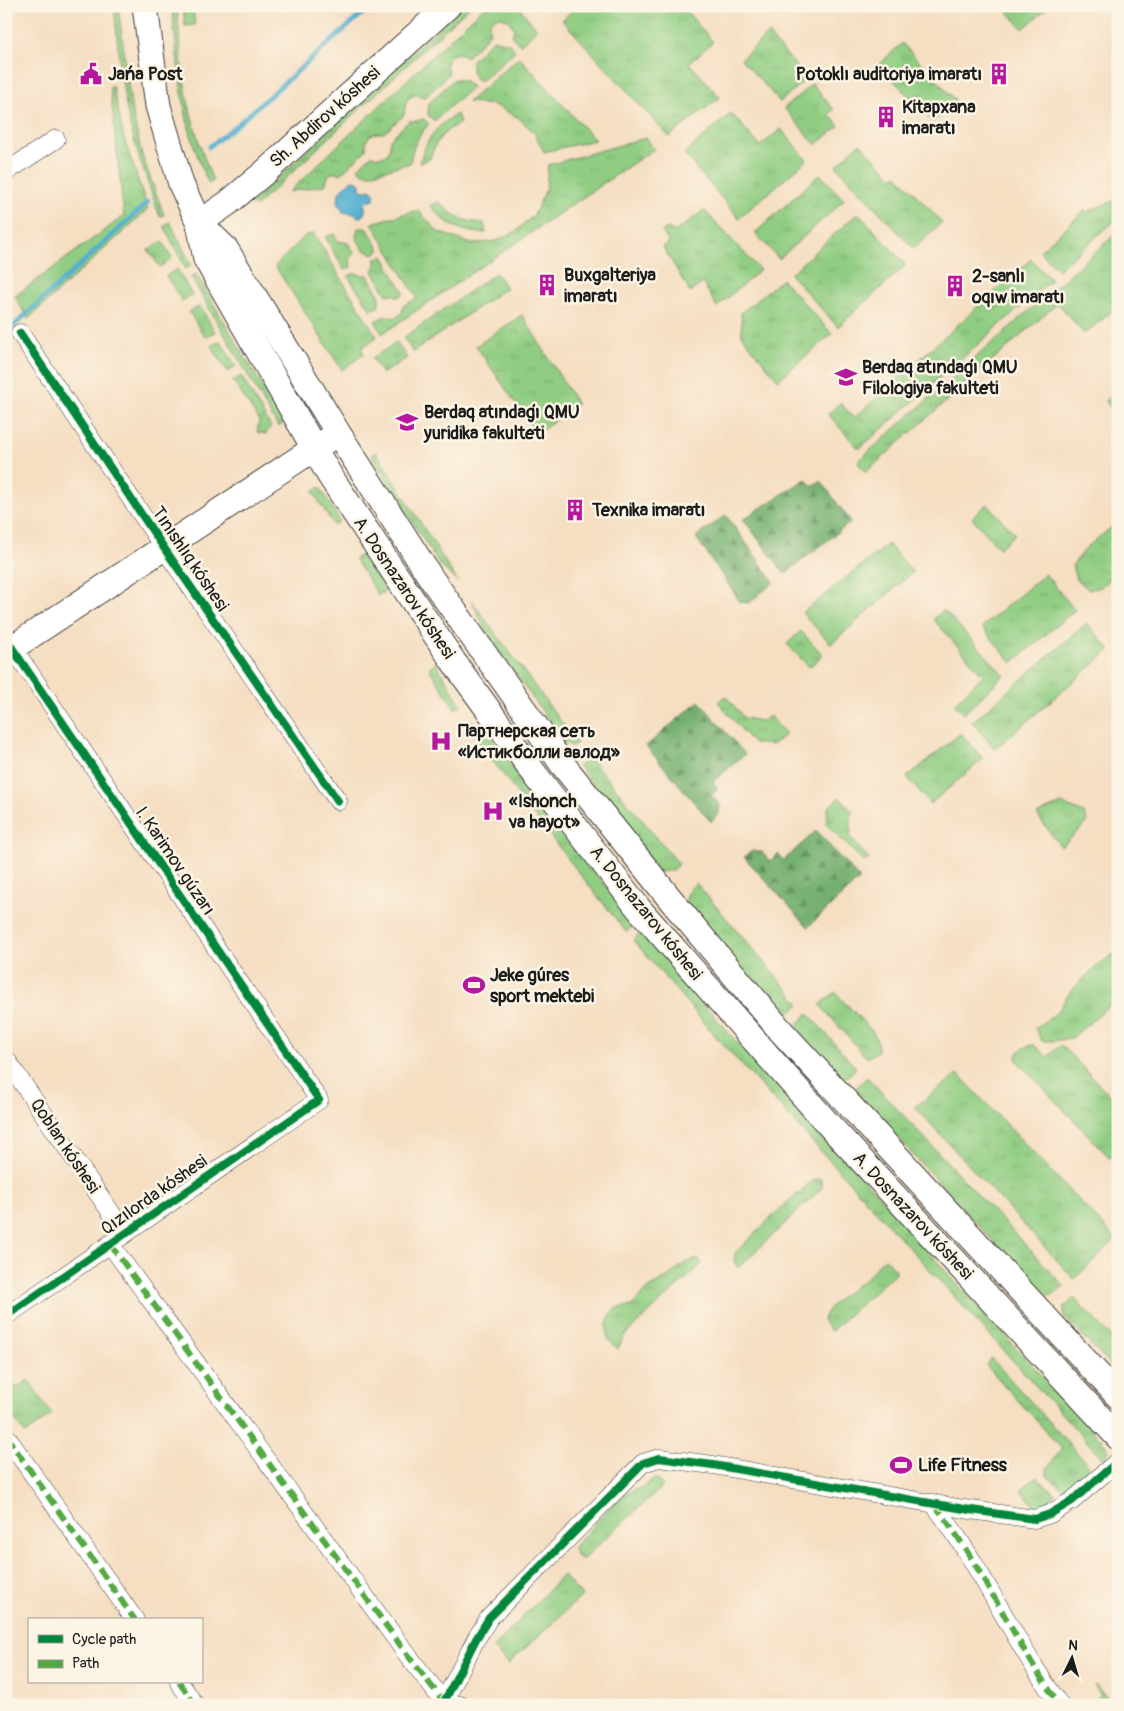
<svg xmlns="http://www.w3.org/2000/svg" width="1124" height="1711" viewBox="0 0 1124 1711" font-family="Pangolin,sans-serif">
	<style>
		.grass { fill: url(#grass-tufts); stroke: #56744f }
		.forest { fill: url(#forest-firs); stroke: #486646 }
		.park { fill: #90cd82; stroke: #56744f }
		.water { fill: #50aecf; stroke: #366576 }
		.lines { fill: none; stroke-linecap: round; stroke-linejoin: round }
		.stream { stroke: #50aecf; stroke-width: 4.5 }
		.street-casing { stroke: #3d3935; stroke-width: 19 }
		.secondary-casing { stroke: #3d3935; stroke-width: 27 }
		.street { stroke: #fff; stroke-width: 18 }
		.secondary { stroke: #fff; stroke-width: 25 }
		.quiet { stroke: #52a943; stroke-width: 6; stroke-dasharray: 12 6; stroke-linecap: butt }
		.cycleway-casing { stroke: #fcf5e5; stroke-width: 11 }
		.cycleway { stroke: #00873e; stroke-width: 8 }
		.labels { text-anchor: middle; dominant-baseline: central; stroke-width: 5; stroke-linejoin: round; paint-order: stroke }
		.poi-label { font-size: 18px; font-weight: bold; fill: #1c1c1c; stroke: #fcf5e5; text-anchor: start }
		.street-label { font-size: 18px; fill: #1c1c1c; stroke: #fcf5e5 }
	</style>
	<defs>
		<pattern id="grass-tufts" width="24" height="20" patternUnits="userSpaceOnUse" patternTransform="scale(1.25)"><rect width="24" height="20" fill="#90cd82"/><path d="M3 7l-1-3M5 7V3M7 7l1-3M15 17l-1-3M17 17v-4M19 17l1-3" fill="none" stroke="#7caf70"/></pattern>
		<pattern id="forest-firs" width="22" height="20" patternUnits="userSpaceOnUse" patternTransform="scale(1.25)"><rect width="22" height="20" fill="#74b070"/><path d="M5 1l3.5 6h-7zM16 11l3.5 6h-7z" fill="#5e8e5b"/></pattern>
	</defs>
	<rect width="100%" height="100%" fill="#fcf5e5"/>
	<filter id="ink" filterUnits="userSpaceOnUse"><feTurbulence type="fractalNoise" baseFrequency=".02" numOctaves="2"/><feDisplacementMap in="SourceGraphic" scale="10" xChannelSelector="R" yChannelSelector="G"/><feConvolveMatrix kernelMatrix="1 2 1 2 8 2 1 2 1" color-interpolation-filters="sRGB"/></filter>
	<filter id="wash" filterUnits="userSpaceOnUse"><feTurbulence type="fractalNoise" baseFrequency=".0096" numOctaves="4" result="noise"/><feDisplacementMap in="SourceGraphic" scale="20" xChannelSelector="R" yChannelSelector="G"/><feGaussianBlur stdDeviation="1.12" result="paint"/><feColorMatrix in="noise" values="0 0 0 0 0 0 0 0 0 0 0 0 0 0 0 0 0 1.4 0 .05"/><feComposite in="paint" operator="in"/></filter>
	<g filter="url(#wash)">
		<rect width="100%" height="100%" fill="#f5dec2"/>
		<g class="grass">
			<path d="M114,6H118L131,106L142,155L164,215L160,217C149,186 138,157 130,125C121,86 118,46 114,6Z"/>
			<path d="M172,6H177C179,28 180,50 183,72C188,109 199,146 213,181L209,184C182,128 178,66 172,6Z"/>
			<path d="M183,6H193L195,25L185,26Z"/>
			<path d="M462,6H470L255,207L251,203Z"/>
			<path d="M485,6H518L537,29L520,45L512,36L514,29C507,11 485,14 490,33L467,57L458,53L449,56L446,65L449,74L426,97C409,92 405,99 404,115L384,133H377L370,135L366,142V150L341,174L336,172L329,174L325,185L289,192Z"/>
			<path d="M577,6H682L713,42L689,63L720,97L669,137L562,20Z"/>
			<path d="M1010,6H1044L1046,9L1023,29L1006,10Z"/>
			<path d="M768,34L807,78L780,102L741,59Z"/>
			<path d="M493,39L509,43L515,51L479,82L472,74V60Z"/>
			<path d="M902,43L956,101L933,122L879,65Z"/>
			<path d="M519,57L595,140L544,152L535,134L519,118L494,105L468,102Z"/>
			<path d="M454,79L465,81L472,87L434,121L428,115L429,103Z"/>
			<path d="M812,84L834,110L829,114L839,126L816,145L784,108Z"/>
			<path d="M110,87H113L124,139L148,209L28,319L15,296L124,216Z"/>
			<path d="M731,113L760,146L781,129L807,160L739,218L684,154Z"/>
			<path d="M457,114L460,123C443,131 435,142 430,159L419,163C428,138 433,128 457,114Z"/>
			<path d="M424,119L429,124C418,136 412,147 410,163L370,174C364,174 362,173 358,168L371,155L379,157L387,154L390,147V139L409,121H417Z"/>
			<path d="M646,138L654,149L382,334L375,321L385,316L395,318L402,313L403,306L417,298L372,223L418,210L438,232L472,244L496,241L515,232L534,215L546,189L548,165Z"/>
			<path d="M860,143L893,178L897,175L942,222L914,249L836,166Z"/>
			<path d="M820,174L844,200L779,259L755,233Z"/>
			<path d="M1118,199V218L1058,270L1040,251L1085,210L1087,212Z"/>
			<path d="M440,202C452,217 465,222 484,223L486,233C462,233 445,225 430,205Z"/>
			<path d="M704,210L760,270L717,307L703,283L690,292L663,247L669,243L662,231L668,228L675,232Z"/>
			<path d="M858,213L906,265L838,327L790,274Z"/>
			<path d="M170,222L191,265L186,269L164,226Z"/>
			<path d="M358,228H367L380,250L373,254L363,249L356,237Z"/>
			<path d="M1118,232V248L1113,253L1118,259V307L1084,334L1058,303L866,472L857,462Z"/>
			<path d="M314,234L377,337L361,348L364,354L342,370L275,266L306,235Z"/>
			<path d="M334,234L338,241L348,243L354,253L350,260L351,267L344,270L325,237Z"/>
			<path d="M162,241L172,258L160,267L148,250Z"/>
			<path d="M383,256L404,293L398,297L393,294L387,295L373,271L376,265V258Z"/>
			<path d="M1031,259L1051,280L859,449L828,414L840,403L854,418Z"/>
			<path d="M177,269L192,295L182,301L166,276Z"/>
			<path d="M355,273L362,275H368L380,297L378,307L371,310L348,276Z"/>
			<path d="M496,273L506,288L413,352L403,338Z"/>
			<path d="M196,274L284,423L278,427L191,277Z"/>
			<path d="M782,279L832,334L778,380L742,336L741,313Z"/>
			<path d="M200,306L215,332L205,337L189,312Z"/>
			<path d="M522,315L577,404L537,434L476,346Z"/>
			<path d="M220,341L236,366L228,372L211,346Z"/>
			<path d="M397,342L407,358L382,374L372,358Z"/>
			<path d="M241,376L271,427L266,434L257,432L259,420L233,381Z"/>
			<path d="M376,452L458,582L438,563L372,456Z"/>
			<path d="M320,487L340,521L334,525L313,492Z"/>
			<path d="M1118,522V571L1101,587L1089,590L1076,579L1072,566L1087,547Z"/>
			<path d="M888,544L913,572L831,644L802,613Z"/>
			<path d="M363,554L386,591L378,595L355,559Z"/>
			<path d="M1045,574L1075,610L1012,663L982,627Z"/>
			<path d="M471,600L577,743L571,746L566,744L490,639Z"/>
			<path d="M944,610L1004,675L964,714L954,704L983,675L933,619Z"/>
			<path d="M1087,623L1110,650L995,749L972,722Z"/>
			<path d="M801,631L823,655L809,667L787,644Z"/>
			<path d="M436,663L461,705L455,709L429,668Z"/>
			<path d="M726,696L744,718L762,721L770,716L786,734L772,745L753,743L718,702Z"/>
			<path d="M471,719L494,741L527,787L636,924L626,932C572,864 517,795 466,724Z"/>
			<path d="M961,733L983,759L930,804L907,777Z"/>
			<path d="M590,758L679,864L672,870L659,872L579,766Z"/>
			<path d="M839,797L852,811L850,837L869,859L864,862L826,824L828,808Z"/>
			<path d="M1062,804L1084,813L1088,822L1061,847L1037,815L1046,810Z"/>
			<path d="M696,883L800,1004L790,1013L782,1014L685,903L689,890Z"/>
			<path d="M642,932L741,1047L844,1157L959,1286L1108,1447L1107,1456L1104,1460L718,1039L633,940Z"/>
			<path d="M1118,953V998L1072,1038L1052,1041H1042L1035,1028C1042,1023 1051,1018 1057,1012C1061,1008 1064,1001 1067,996C1075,986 1106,955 1118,953Z"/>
			<path d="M835,992L873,1032L878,1043V1051L867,1058L820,1005Z"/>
			<path d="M808,1013L856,1068L847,1077L840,1078L799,1033L798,1024Z"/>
			<path d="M1034,1045L1047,1057L1061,1045L1118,1104V1151L1110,1158L1018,1062L1016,1057C1020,1049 1025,1046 1034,1045Z"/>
			<path d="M958,1074L1116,1239L1074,1279L915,1107Z"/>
			<path d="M867,1077L1064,1286L1054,1294L1045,1297L855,1092L857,1087Z"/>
			<path d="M815,1179H821L822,1188L738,1268L734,1262L735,1253L786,1203Z"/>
			<path d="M699,1259L702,1264L624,1336L618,1349C615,1346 611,1343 609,1340C603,1329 609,1316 616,1308L632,1306L646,1290L667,1277L686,1262Z"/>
			<path d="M886,1259L897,1271L831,1331L823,1321C826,1302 857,1288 869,1275C875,1269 878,1262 886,1259Z"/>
			<path d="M1074,1298L1118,1344V1373L1064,1317V1308Z"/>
			<path d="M991,1358L1091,1468L1065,1490L1047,1476V1468L1062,1449L986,1365Z"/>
			<path d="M6,1375L16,1388L28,1380L52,1414L25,1434L6,1408Z"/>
			<path d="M1036,1477L1055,1493L1050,1500L1037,1509L1021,1490Z"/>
			<path d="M653,1479H657L663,1486L582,1560L576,1556L574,1547L621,1495L643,1487Z"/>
			<path d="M563,1575L582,1596L508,1664L493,1648Z"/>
			<path d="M1096,1685L1110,1701L1106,1705H1090L1101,1695L1094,1686Z"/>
		</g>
		<g class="forest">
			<path d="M806,479L811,486L821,481L851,522L785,574L743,519Z"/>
			<path d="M726,515L774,582L749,603L740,602L696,537Z"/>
			<path d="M699,701L745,754L713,782L718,789L711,795L720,805L719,814L711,822L646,746Z"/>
			<path d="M816,831L860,879L808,927L744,857L752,851L762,852L770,861L778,854L784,860Z"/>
		</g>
		<g class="park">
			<path d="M1118,392V418L1105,400Z"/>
			<path d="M987,504L1015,534L999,548L972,518Z"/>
		</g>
		<path class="water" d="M352,180L358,181L360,184V189L363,191L370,189C375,192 375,195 374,199L365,202V212L362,217H358L354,214L343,212L338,203L339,192Z"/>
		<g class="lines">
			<g class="stream">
				<path d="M209,147L239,123L371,6"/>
				<path d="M6,333L148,202"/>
			</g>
		</g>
	</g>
	<g filter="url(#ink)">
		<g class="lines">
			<g class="street-casing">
				<g id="street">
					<path d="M6,172L56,139"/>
					<path d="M20,333L164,548L338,801"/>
					<path d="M6,1059L125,1233"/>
					<path d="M110,1244L406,1653L444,1702L460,1705"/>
					<path d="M6,1316L319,1100L13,648"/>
					<path d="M6,1436L135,1620"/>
					<path d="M933,1503C982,1566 1013,1641 1060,1705"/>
					<path d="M179,1682L195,1705"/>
					<path d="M444,1702L476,1639L489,1618L643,1463L659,1458L713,1465L964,1509L1035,1519L1050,1514L1072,1501L1118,1461"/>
				</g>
			</g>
			<g class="secondary-casing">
				<g id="secondary">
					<path d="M145,6L158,106L181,184L199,223L206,259L330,476L453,661L537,777L639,909L828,1124L1118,1437"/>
					<path d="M199,223L225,248L338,433L431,578L563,765L671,900L781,1031L1118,1396"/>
					<path d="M199,223L228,203L265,172L448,6"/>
					<path d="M6,652L327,440"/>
				</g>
			</g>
			<use href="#street" class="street"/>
			<use href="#secondary" class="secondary"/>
			<g class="quiet">
				<path d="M110,1244L406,1653L444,1702L460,1705"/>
				<path d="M6,1436L135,1620"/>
				<path d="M934,1504C983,1566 1013,1641 1060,1705"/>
				<path d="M179,1682L195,1705"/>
			</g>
			<g class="cycleway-casing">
				<g id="cycleway">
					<path d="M20,333L164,548L338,801"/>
					<path d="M6,639L319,1100L6,1316"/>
					<path d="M444,1702L476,1639L489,1618L643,1463L659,1458L713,1465L964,1509L1035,1519L1050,1514L1072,1501L1118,1461"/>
				</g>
			</g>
			<use href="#cycleway" class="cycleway"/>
		</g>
	</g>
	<defs>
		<g id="civic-bare" transform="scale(1.725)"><path d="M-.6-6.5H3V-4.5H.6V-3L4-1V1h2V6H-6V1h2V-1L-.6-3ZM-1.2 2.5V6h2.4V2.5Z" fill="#b5179e" stroke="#fcf5e5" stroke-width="2.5" paint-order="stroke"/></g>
		<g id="building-bare" transform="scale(1.725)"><path d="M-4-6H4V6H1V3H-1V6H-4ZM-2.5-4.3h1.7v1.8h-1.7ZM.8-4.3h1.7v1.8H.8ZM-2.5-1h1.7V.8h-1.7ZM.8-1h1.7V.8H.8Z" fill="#b5179e" stroke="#fcf5e5" stroke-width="2.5" paint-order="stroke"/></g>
		<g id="university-bare" transform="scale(1.725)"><path d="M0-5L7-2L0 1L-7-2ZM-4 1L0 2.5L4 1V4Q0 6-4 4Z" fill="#b5179e" stroke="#fcf5e5" stroke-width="2.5" paint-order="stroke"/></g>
		<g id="hospital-bare" transform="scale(1.725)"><path d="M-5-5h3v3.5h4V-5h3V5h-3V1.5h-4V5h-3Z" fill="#b5179e" stroke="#fcf5e5" stroke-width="2.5" paint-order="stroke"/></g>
		<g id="stadium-bare" transform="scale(1.725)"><path d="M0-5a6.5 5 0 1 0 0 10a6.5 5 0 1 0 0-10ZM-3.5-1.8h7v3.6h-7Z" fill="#b5179e" stroke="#fcf5e5" stroke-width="2.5" paint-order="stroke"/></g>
	</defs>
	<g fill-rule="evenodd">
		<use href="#civic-bare" x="91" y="74"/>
		<use href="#building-bare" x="999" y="74"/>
		<use href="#building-bare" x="886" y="117"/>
		<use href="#building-bare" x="547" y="285"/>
		<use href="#building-bare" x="955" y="286"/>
		<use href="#university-bare" x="846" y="377"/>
		<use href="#university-bare" x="407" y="422"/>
		<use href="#building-bare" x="575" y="510"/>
		<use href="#hospital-bare" x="441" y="741"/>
		<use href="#hospital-bare" x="493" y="811"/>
		<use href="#stadium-bare" x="474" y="985"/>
		<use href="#stadium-bare" x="901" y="1465"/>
	</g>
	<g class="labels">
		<g class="poi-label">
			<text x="108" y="74">Jańa Post</text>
			<text x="982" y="74" text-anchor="end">Potoklı auditoriya imaratı</text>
			<text x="902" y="107">Kitapxana<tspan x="902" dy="21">imaratı</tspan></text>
			<text x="564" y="275">Buxgalteriya<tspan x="564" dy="21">imaratı</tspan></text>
			<text x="972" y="276">2-sanlı<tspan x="972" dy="21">oqıw imaratı</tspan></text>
			<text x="862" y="367">Berdaq atındaǵı QMU<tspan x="862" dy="21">Filologiya fakulteti</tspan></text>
			<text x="424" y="412">Berdaq atındaǵı QMU<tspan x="424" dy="21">yuridika fakulteti</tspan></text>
			<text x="592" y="510">Texnika imaratı</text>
			<text x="458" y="731">Партнерская сеть<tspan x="458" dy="21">«Истикболли авлод»</tspan></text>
			<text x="509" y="801">«Ishonch<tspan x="509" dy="21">va hayot»</tspan></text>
			<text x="490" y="975">Jeke gúres<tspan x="490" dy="21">sport mektebi</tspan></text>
			<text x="918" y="1465">Life Fitness</text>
		</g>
		<g class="street-label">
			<text transform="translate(325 117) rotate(-42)">Sh. Abdirov kóshesi</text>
			<text transform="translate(190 559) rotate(56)">Tınıshlıq kóshesi</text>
			<text transform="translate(404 588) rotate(56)">A. Dosnazarov kóshesi</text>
			<text transform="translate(175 861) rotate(56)">I. Karimov gúzarı</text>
			<text transform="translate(646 913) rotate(51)">A. Dosnazarov kóshesi</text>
			<text transform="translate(65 1146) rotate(56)">Qoblan kóshesi</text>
			<text transform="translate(154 1195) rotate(-35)">Qızılorda kóshesi</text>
			<text transform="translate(913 1216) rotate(47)">A. Dosnazarov kóshesi</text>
		</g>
	</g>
	<rect width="1124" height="1711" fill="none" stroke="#fcf5e5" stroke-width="25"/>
	<rect x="28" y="1618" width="175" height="65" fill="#fcf5e5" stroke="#a29e95"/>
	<rect x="38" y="1635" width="25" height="8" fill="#00873e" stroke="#a29e95"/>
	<text x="72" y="1644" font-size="15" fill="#1c1c1c">Cycle path</text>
	<rect x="38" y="1660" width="25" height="8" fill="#52a943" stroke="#a29e95"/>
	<text x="72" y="1668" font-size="15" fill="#1c1c1c">Path</text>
	<g transform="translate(1072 1658) rotate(5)" stroke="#fcf5e5" stroke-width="4" paint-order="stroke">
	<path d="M0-4L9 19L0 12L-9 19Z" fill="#1c1c1c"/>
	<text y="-8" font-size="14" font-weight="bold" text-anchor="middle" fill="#1c1c1c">N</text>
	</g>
</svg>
